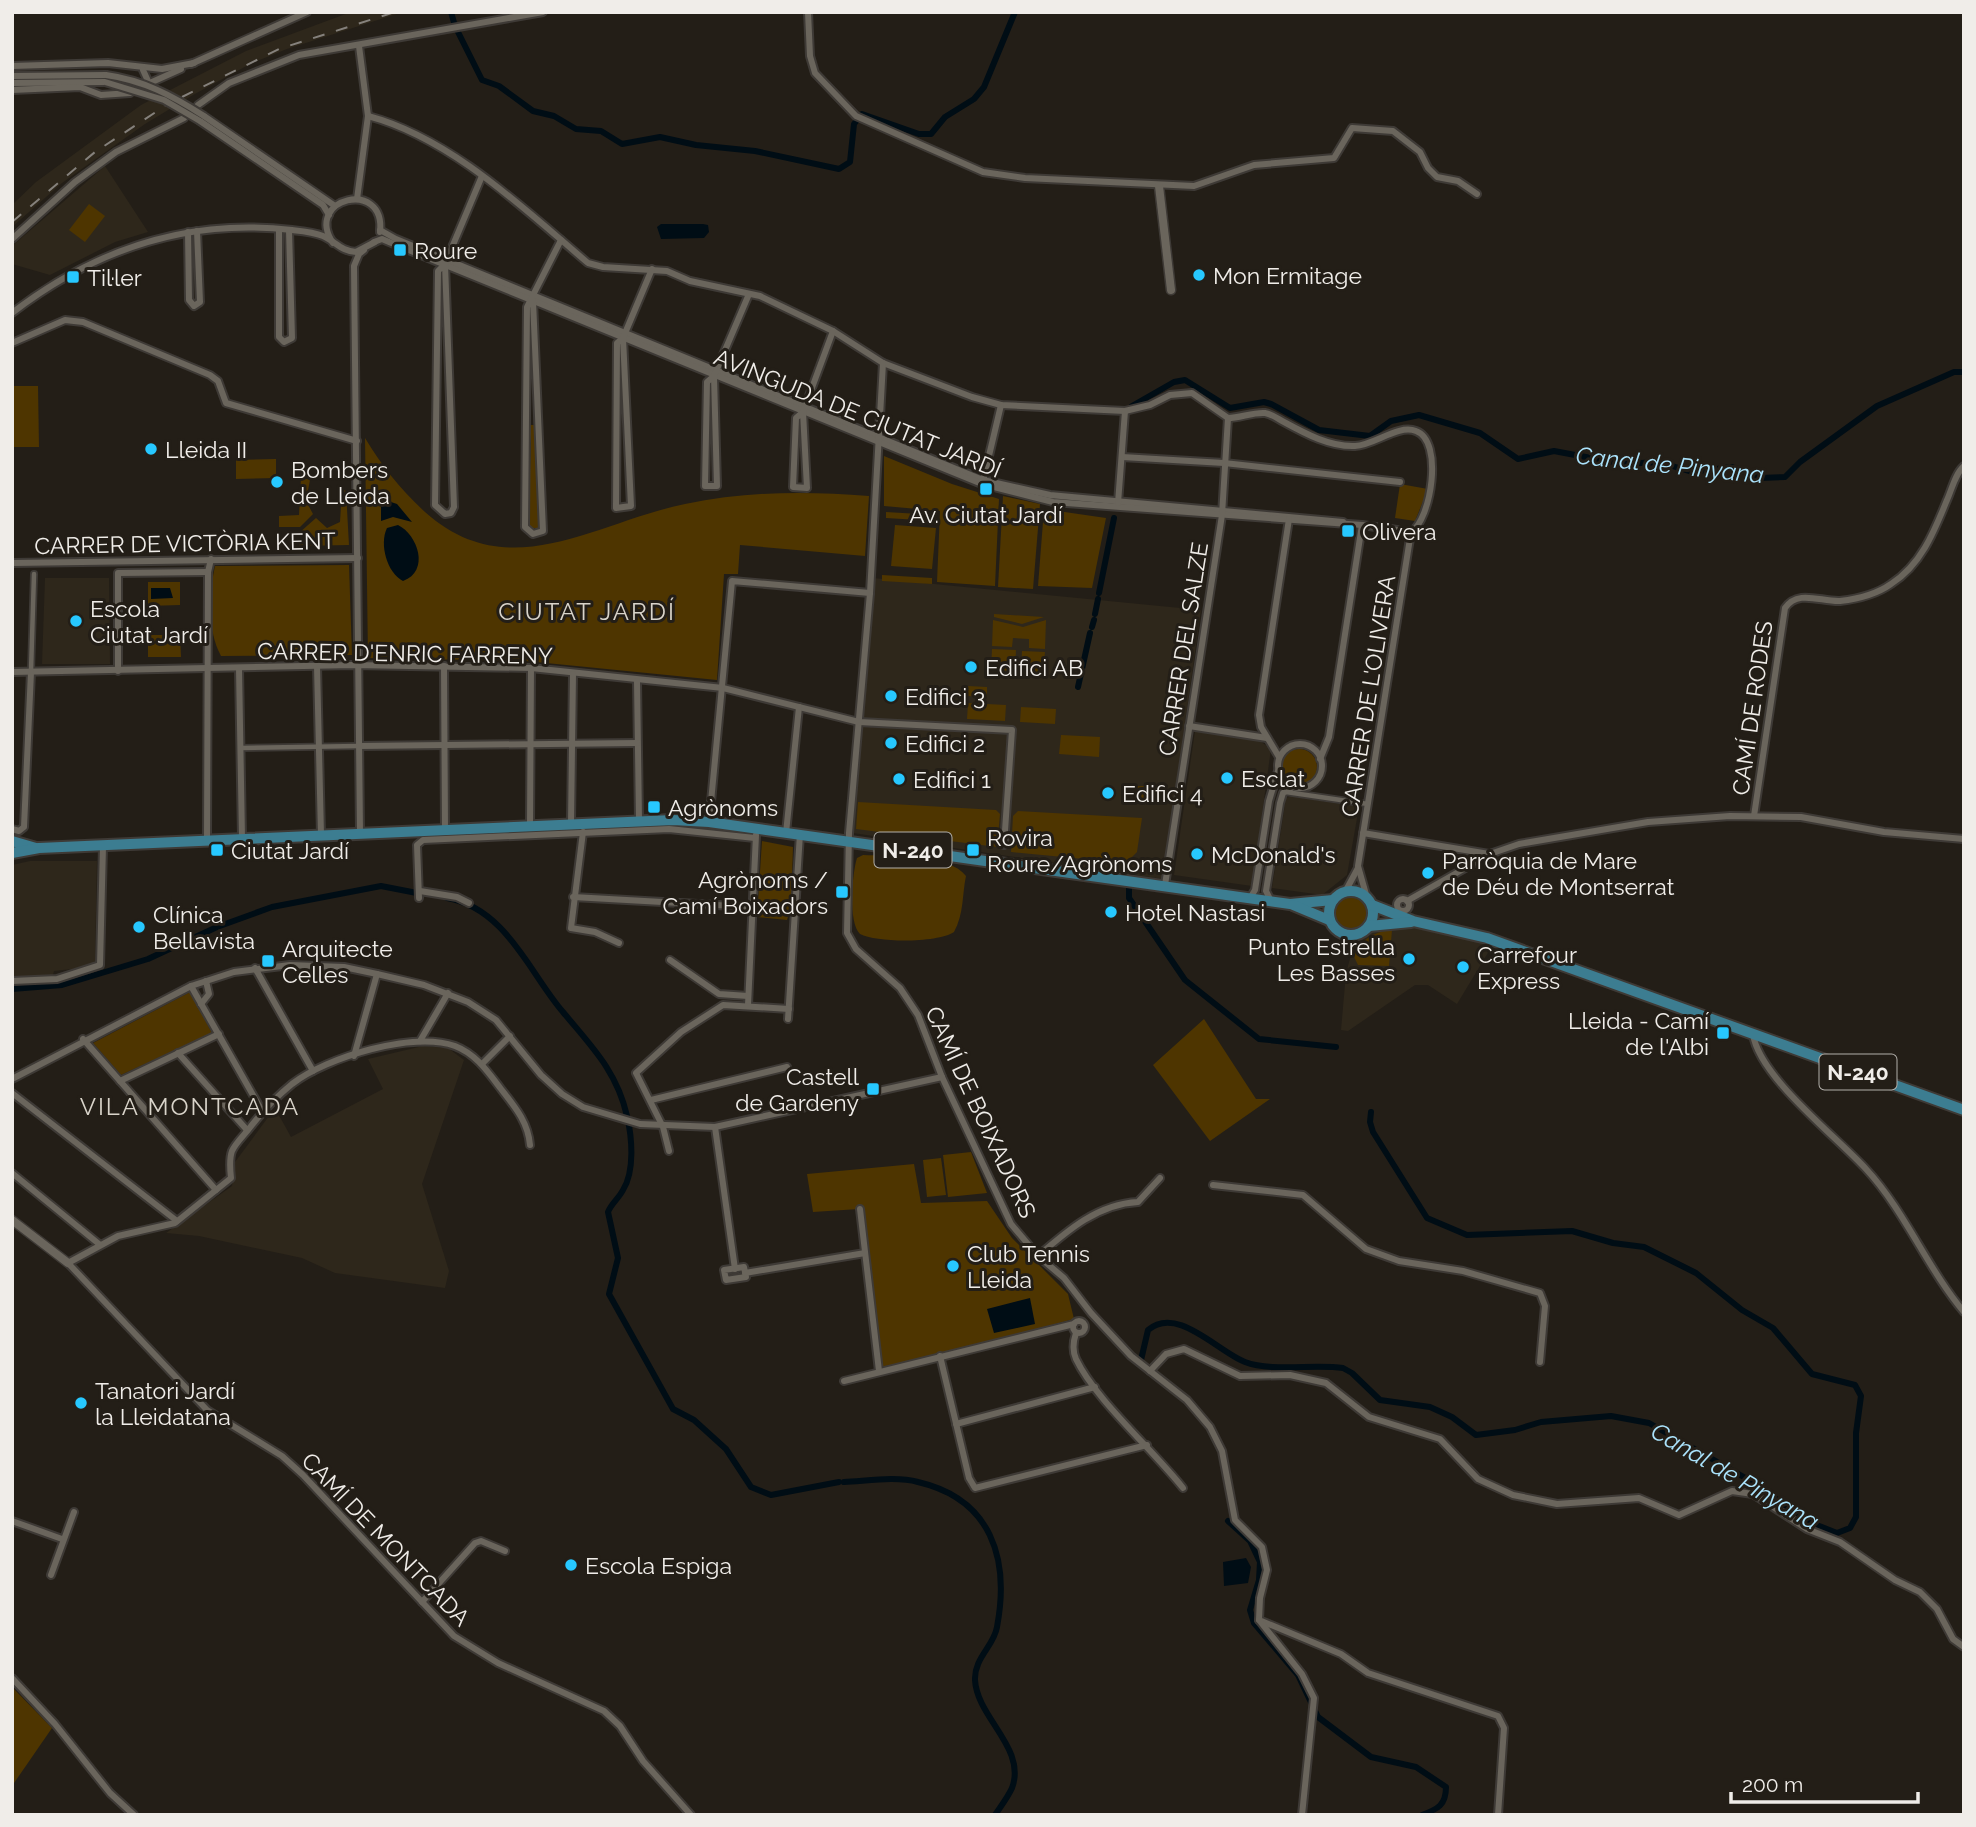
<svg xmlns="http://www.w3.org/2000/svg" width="1976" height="1827" viewBox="0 0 1976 1827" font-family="Raleway,sans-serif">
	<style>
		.built { fill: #2e271b }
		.green { fill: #4e3500 }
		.water { fill: #000d15 }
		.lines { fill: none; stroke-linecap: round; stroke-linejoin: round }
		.canal { stroke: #000d15; stroke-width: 6 }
		.pedestrian-casing { stroke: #3e3a36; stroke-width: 8 }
		.minor-casing { stroke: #3e3a36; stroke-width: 10 }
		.tertiary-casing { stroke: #3e3a36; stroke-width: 11 }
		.primary-casing { stroke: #3e3a36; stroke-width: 14 }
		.pedestrian { stroke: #6a655c; stroke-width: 4.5 }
		.minor { stroke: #6a655c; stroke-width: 6 }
		.tertiary { stroke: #6a655c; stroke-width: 8 }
		.primary { stroke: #3c7d91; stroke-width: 10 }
		.rail { stroke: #85817c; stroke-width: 2; stroke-dasharray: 12 12; stroke-linecap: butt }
		.minor-bridge-casing { stroke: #3e3a36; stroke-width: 10; stroke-linecap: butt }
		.minor-bridge { stroke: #6a655c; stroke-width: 6 }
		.poi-dot { fill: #27c8ff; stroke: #231e17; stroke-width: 2.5 }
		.labels { text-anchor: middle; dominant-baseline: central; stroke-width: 6; stroke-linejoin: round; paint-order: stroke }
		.shield { fill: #231e17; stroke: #b2afaa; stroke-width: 2 }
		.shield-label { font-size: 21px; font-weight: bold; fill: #f0ede9 }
		.poi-label { font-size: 23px; fill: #f0ede9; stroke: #231e17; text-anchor: start }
		.street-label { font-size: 23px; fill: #f0ede9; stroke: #231e17 }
		.water-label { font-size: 24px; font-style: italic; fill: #abe3fc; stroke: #231e17 }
		.neighbourhood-label { font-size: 24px; letter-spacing: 2px; fill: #d9d4ca; stroke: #231e17 }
	</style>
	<rect width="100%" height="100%" fill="#231e17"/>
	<g class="built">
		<path d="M351,12H403L287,49L252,63L193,95L145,124L62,183L12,227V205L36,182L141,105L246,51Z"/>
		<path d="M105,166L148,232L115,242L50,275L12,264V246Z"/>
		<path d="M45,578H109L110,664H42Z"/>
		<path d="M873,578L1201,610L1163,879L853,833Z"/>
		<path d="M1195,731L1260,741L1271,749L1252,886L1174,875Z"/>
		<path d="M1291,796L1359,807L1347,875L1322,895L1272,888L1286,798Z"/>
		<path d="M30,861H97L95,961L91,967L54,971L53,975L12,977V865Z"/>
		<path d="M1412,927L1444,931L1492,946L1457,1004L1428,985H1415L1348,1031L1341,1030L1346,973L1354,944L1377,928Z"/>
		<path d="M423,1046L448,1048L464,1060L422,1184L449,1271L445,1288L335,1273L302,1258L199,1236L166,1233L232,1186L235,1162L275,1108L291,1137L383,1089L368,1059Z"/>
	</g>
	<g class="green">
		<path d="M89,204L105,216L85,242L69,230Z"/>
		<path d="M12,386H38L39,447H12Z"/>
		<path d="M529,425H537V507L541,528H528L531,443Z"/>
		<path d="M365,438C382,466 401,490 425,512C509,587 593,523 685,504C746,491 807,491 869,496L865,556L740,545L738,574H724L717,680L526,661L368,658Z"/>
		<path d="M884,456L952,484L999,499L995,586L937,582L940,511L884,506Z"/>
		<path d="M276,459V478L236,479V460Z"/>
		<path d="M301,477L310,480L306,501L313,514L300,527H279V516L299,515Z"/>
		<path d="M1400,484L1428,489L1415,521L1395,518Z"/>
		<path d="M342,489L346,491L349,545L299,546V533L316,518L327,528L340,522Z"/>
		<path d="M1003,496L1040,504L1033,589L998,587Z"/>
		<path d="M1044,509L1106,518L1092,588L1038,586Z"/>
		<path d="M886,512L936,515L935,521L886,518Z"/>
		<path d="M895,525L936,528L932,569L891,566Z"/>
		<path d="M349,565L352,655L221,656C207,631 209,593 215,566Z"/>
		<path d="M882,575L932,578V584L882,581Z"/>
		<path d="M148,582H180V605L148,606Z"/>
		<path d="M994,614L1044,617L1022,624L994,617Z"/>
		<path d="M993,620L1023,627L1046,620L1045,649L1029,648V639L1013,638L1012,647L992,646Z"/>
		<path d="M148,635H180L181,657H148Z"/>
		<path d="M992,649L1016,650L1015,671L991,670Z"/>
		<path d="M1022,651L1045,652L1043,673L1021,672Z"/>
		<path d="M968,686L987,687V697L968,696Z"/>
		<path d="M968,703L1006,705L1005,721L967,719Z"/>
		<path d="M1021,707L1056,709L1055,724L1020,722Z"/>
		<path d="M1061,735L1100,737L1099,757L1059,754Z"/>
		<circle cx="1299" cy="767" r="18"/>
		<path d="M1136,786H1149L1147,803H1135Z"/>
		<path d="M858,802L996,810L1000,814L997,847L856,829Z"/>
		<path d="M1018,811L1142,818L1137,852L1126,863L1011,852L1013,816Z"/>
		<path d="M762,841L793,847L791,907L787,920L757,917Z"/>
		<path d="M863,855C889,856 950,854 966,876C962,895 964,914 954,932C938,943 877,943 860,934C848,922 852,874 857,858Z"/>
		<circle cx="1351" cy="913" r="19"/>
		<path d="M1392,930L1389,966L1358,965L1353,955C1359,941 1377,930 1392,930Z"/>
		<path d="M190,992L212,1033L121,1075L93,1043Z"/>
		<path d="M1204,1019L1256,1099H1270L1210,1141L1153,1065Z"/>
		<path d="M971,1152L987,1193L948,1197L943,1155Z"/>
		<path d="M941,1158L946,1195L927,1197L923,1160Z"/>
		<path d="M914,1164L921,1203L987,1201L1012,1238L1068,1294L1074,1319L879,1371L859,1209L813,1212L807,1174Z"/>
		<path d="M12,1687L52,1728L12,1786Z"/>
	</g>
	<g class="water">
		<path d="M661,224H703L708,225L709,232L704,238L661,239L657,227Z"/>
		<path d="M385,500L397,504L412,522L393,517L381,521V506Z"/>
		<path d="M398,525C418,535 430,571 403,581C387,573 379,544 387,528Z"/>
		<path d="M151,588H170L173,598L151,599Z"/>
		<path d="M1030,1298L1035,1324L994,1333L987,1309Z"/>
		<path d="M1246,1558L1251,1567L1248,1583L1224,1586L1223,1562Z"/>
	</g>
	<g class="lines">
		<g class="canal">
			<path d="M451,12L455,26"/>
			<path d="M458,32L482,80L499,86L533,111L554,116L576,129L601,131L622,144L660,137L696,145L755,151L839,169L850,162L854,124L862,114L919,134H931L945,117L974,99L984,87L1015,12"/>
			<path d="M1132,406L1174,382L1185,380L1230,408L1264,402L1271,404L1319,430L1370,436L1391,421L1419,415L1480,433L1518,459L1554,451L1623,464L1659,462L1692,472L1732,467L1760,478L1785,477L1800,462L1877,406L1954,372H1964"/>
			<path d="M1099,593L1114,518"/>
			<path d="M1095,614L1098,599"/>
			<path d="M1092,627L1094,620"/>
			<path d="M1078,687L1090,633"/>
			<path d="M1129,888V898L1185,980L1259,1039L1336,1047"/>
			<path d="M447,898C506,908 530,974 563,1012C591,1046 617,1071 627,1116C632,1137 635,1171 623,1190C619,1198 611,1204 608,1212L618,1258L609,1294L673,1409L694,1420L726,1449L751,1487L771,1495L839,1482"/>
			<path d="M12,989L62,985L148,959L217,927L272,907L381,886L422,894"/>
			<path d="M1141,1360L1148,1330C1177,1305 1217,1351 1245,1362C1271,1372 1314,1364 1343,1368L1352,1373L1380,1400L1430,1407L1452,1417L1476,1435L1515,1430L1541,1422L1611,1416L1649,1423L1749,1480L1809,1522L1837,1533L1850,1528L1856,1517V1433L1861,1396L1855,1385L1812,1374L1773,1328L1742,1310L1696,1273L1644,1247L1613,1243L1572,1231L1467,1235L1427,1218L1373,1132L1370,1122L1371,1112"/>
			<path d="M844,1482C867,1481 896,1476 918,1482C991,1499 1010,1558 997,1627C994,1646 974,1658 975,1680C977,1718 1027,1748 1012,1788C1008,1797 1001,1806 995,1815"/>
			<path d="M1228,1521L1250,1541L1260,1562L1259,1580L1250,1610L1254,1623L1298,1675L1318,1717L1371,1757L1416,1767L1446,1787C1446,1805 1438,1809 1422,1815"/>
		</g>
		<g class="pedestrian-casing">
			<g id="pedestrian">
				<path d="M31,671L34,574"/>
				<path d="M241,748L359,746"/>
				<path d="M1286,792L1368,804"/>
			</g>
		</g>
		<g class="minor-casing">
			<g id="minor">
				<path d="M808,12L810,56L815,73L856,116L983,172L1025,178L1194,186L1254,165L1334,158L1352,128L1393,131L1420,152L1428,168L1437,177L1458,181L1477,194"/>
				<path d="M191,64L307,12"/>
				<path d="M12,66L108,63L162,69L194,63"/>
				<path d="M143,70L148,81"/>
				<path d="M12,76L106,75"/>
				<path d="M152,82L181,69"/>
				<path d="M12,83L105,82"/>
				<path d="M12,90L80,87L101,95L130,93"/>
				<path d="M198,105L229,83L299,55L543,12"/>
				<path d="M204,116L335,206"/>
				<path d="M368,116C451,138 524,209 588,263L603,267L667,271L690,281L760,296L833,331L883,363L972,397L1001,405L1125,411L1150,405L1170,395L1192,393L1228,418C1240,418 1253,412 1265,413C1272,414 1278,419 1284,422C1306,434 1330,447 1355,446C1375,445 1398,424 1416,431C1444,441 1431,520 1411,532"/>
				<path d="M200,121L323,205L329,215"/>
				<path d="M357,199L368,116L359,46"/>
				<path d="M279,229V337L284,342L292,338L289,230"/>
				<path d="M380,230L396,239L983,480L1050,495L1343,522"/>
				<path d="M188,232L189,300L194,306L200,302L197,231"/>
				<path d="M12,239L75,182L116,152L184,118"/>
				<path d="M374,242L382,239L389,242L982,484L1053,502L1362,525L1411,532"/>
				<path d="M333,243C303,198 386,178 380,232"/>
				<path d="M445,264L454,507L451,513L445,514L435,505L438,271L445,264L482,176"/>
				<path d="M533,301L543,531L533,534L525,527L527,307L561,240"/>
				<path d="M12,313C94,250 188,218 292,230C302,231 314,232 323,236C336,242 341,251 356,252L375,242"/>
				<path d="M623,338L631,506L616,508L617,343L623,338L652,269"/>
				<path d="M12,343L65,320L83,322L210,375L218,381L226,403L357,441"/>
				<path d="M883,363L870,593L849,833L847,933L856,949L900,988L918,1015L942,1077L1011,1224L1038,1256L1064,1278L1091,1313L1131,1356L1187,1400L1210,1427L1222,1451L1235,1520L1262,1547L1267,1570L1260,1598L1259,1620L1341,1654L1368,1673L1498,1716L1504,1728L1498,1815"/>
				<path d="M714,376L707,382L705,486H717L714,376L749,294"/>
				<path d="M803,412L807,488L793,487L796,418L803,412L833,331"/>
				<path d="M1122,457L1224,463L1400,482"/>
				<path d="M983,481L1001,405"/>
				<path d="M1118,503L1125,411"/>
				<path d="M12,563L358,558"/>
				<path d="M317,666L321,835"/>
				<path d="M444,666L445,829"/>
				<path d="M239,668L242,838"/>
				<path d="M118,671V573L208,572"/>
				<path d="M12,672L353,665L531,668L723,688L859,722L1012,730L1004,845"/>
				<path d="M637,681L639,820"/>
				<path d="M1189,726L1267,738"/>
				<circle cx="1300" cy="766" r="22"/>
				<path d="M359,746L637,743"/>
				<path d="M1279,757L1261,727L1259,715L1289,519"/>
				<path d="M1320,759L1329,737L1362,525"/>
				<path d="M1754,816L1785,608C1798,589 1821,602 1840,601C1857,599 1877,594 1891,584C1921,565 1934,532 1947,500C1952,489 1955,474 1964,466"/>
				<path d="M571,823L573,674"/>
				<path d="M709,823L732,581L870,593"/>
				<path d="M530,825L531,668"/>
				<path d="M12,829L19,831L24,827L31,672"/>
				<path d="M583,832L571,928L595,932L619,943"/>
				<path d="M360,833L354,266L359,254L364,250"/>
				<path d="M786,833L799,707"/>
				<path d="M1363,833L1489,854"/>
				<path d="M207,840L208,572L211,559"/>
				<path d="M1165,885L1222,515L1228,418"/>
				<path d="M420,891L457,897L469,903"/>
				<path d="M1345,892L1358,868"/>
				<path d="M573,897L752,907"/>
				<path d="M419,898L417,845L423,840L669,829L755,838"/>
				<path d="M1250,898L1255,890L1269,801L1278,771"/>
				<path d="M1367,898L1358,866L1411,532"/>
				<circle cx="1403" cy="905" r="6"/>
				<path d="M1271,901L1266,891L1280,803L1283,793L1293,787"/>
				<path d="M1407,901L1490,854L1519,844L1648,822L1730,816L1801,817L1884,832L1964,839"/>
				<path d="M670,960L719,994L748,996"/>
				<path d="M255,968L313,1071"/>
				<path d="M12,981L57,979L100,965L103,846"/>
				<path d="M191,986L262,1111"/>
				<path d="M201,1004L209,994L206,981"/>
				<path d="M748,1005L756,835"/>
				<path d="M788,1019L800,834"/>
				<path d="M1753,1034C1759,1077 1837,1137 1866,1169C1905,1211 1927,1268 1964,1312"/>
				<path d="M83,1039L216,1190"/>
				<path d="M420,1041L448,993"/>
				<path d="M178,1053L247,1130"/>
				<path d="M354,1056L377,974"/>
				<path d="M482,1064L510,1036"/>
				<path d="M12,1079L191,986L234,972L290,965L344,967L377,974L424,985L468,1002L496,1020L541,1075L562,1094L583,1107L640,1124L715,1127L942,1077"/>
				<path d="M120,1081L219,1034"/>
				<path d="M12,1093L177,1221"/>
				<path d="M651,1100L787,1067"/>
				<path d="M715,1127L735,1269"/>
				<path d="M530,1145C528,1122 515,1107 501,1089C488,1072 476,1054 455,1046C413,1031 327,1057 292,1084C276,1097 261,1113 248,1130C243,1136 235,1144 232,1151C229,1159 230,1169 231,1178L175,1223L118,1236L68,1263L207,1410L282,1456L303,1475L454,1636L498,1663L604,1711L620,1726L643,1761L691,1815"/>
				<path d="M669,1151L663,1127L636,1073L681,1032L723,1005L789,1009"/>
				<path d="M12,1173L99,1244"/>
				<path d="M1213,1185L1303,1195L1366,1249L1399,1261L1463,1271L1540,1293L1545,1306L1540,1362"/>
				<path d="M860,1209L879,1371"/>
				<path d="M1038,1256C1068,1230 1098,1204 1138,1202L1160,1178"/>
				<path d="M744,1267L746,1277L726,1280L724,1270Z"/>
				<path d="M745,1273L865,1253"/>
				<circle cx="1079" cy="1327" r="6"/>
				<path d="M1076,1333C1073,1342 1072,1350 1076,1359C1095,1399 1153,1450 1183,1488"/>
				<path d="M940,1356L969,1478L975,1488L1147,1445"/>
				<path d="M1150,1371L1166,1354L1184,1349L1240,1376L1290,1375L1326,1383L1369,1417L1440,1439L1478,1479L1513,1495L1557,1504L1639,1498L1679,1515L1732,1491L1753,1494L1807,1529L1840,1542L1895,1580L1920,1592L1937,1609L1953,1639L1964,1647"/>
				<path d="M844,1381L1074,1324"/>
				<path d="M956,1424L1095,1387"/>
				<path d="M12,1521L62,1539"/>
				<path d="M51,1575L74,1512"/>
				<path d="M422,1602L475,1543L481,1541L505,1551"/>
				<path d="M1259,1620L1302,1674L1314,1698L1302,1815"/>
				<path d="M12,1678L55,1724L110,1793L134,1815"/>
			</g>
		</g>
		<g class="tertiary-casing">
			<g id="tertiary">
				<path d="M1159,186L1171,290"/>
				<path d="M12,1220L68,1263"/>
			</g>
		</g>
		<g class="primary-casing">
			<g id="primary">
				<path d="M12,841L36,848"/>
				<path d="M12,853L39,848L673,820L709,822L1290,904L1333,900"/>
				<circle cx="1351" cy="913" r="22"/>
				<path d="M1293,905L1329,920"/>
				<path d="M1372,905L1413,921L1487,938L1964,1110"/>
				<path d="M1369,926L1411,922"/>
			</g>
		</g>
		<use href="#pedestrian" class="pedestrian"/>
		<use href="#minor" class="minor"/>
		<use href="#tertiary" class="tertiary"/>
		<use href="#primary" class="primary"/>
		<g class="rail">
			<path d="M182,97L279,49L395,12"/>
			<path d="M12,222L95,152L165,106"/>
		</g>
		<g class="minor-bridge-casing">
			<g id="minor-bridge">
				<path d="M106,75C143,80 173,96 204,116"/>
				<path d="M105,82L164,100L200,121"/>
			</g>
		</g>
		<use href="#minor-bridge" class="minor-bridge"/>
	</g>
	<g class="poi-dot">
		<rect x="393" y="243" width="14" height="14" rx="3.5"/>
		<circle cx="1199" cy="275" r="7"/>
		<rect x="66" y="270" width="14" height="14" rx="3.5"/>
		<circle cx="151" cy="449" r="7"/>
		<circle cx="277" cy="482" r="7"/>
		<rect x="979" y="482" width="14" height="14" rx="3.5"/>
		<rect x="1341" y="524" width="14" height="14" rx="3.5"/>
		<circle cx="76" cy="621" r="7"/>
		<circle cx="971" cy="667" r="7"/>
		<circle cx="891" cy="696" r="7"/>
		<circle cx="891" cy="743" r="7"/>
		<circle cx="1227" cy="778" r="7"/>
		<circle cx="899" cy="779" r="7"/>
		<circle cx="1108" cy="793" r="7"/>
		<rect x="647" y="800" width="14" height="14" rx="3.5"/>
		<rect x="210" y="843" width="14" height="14" rx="3.5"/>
		<rect x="966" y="843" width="14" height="14" rx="3.5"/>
		<circle cx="1197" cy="854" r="7"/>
		<circle cx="1428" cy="873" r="7"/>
		<rect x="835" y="885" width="14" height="14" rx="3.5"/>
		<circle cx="1111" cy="912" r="7"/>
		<circle cx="139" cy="927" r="7"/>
		<circle cx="1409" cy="959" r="7"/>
		<rect x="261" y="954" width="14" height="14" rx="3.5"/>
		<circle cx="1463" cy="967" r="7"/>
		<rect x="1716" y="1026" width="14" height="14" rx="3.5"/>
		<rect x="866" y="1082" width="14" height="14" rx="3.5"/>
		<circle cx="953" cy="1266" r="7"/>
		<circle cx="81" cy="1403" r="7"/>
		<circle cx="571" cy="1565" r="7"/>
	</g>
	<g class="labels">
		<g class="shield">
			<rect x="874.5" y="832.5" width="77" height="35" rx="5"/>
			<rect x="1819.5" y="1054.5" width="77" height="35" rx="5"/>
		</g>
		<g class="shield-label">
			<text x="913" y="850">N-240</text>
			<text x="1858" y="1072">N-240</text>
		</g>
		<g class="poi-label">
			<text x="414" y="250">Roure</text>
			<text x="1213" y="275">Mon Ermitage</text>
			<text x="87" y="277">Til·ler</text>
			<text x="165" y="449">Lleida II</text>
			<text x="291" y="469">Bombers<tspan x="291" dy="26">de Lleida</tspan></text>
			<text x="986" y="514" text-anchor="middle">Av. Ciutat Jardí</text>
			<text x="1362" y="531">Olivera</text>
			<text x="90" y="608">Escola<tspan x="90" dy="26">Ciutat Jardí</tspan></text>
			<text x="985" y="667">Edifici AB</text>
			<text x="905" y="696">Edifici 3</text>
			<text x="905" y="743">Edifici 2</text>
			<text x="1241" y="778">Esclat</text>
			<text x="913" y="779">Edifici 1</text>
			<text x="1122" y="793">Edifici 4</text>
			<text x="668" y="807">Agrònoms</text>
			<text x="987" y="837">Rovira<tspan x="987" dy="26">Roure/Agrònoms</tspan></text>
			<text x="231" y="850">Ciutat Jardí</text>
			<text x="1211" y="854">McDonald's</text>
			<text x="1442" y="860">Parròquia de Mare<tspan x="1442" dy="26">de Déu de Montserrat</tspan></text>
			<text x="828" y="879" text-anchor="end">Agrònoms /<tspan x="828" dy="26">Camí Boixadors</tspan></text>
			<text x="1125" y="912">Hotel Nastasi</text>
			<text x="153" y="914">Clínica<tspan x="153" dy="26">Bellavista</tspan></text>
			<text x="1395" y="946" text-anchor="end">Punto Estrella<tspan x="1395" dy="26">Les Basses</tspan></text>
			<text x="282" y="948">Arquitecte<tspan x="282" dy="26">Celles</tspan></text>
			<text x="1477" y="954">Carrefour<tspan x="1477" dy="26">Express</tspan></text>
			<text x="1709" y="1020" text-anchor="end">Lleida - Camí<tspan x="1709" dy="26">de l'Albi</tspan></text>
			<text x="859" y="1076" text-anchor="end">Castell<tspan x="859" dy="26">de Gardeny</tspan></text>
			<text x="967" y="1253">Club Tennis<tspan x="967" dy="26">Lleida</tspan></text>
			<text x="95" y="1390">Tanatori Jardí<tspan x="95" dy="26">la Lleidatana</tspan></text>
			<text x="585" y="1565">Escola Espiga</text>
		</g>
		<g class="street-label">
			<text transform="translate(858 413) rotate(22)">AVINGUDA DE CIUTAT JARDÍ</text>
			<text transform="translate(185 543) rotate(-1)">CARRER DE VICTÒRIA KENT</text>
			<text transform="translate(1183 649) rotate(-81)">CARRER DEL SALZE</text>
			<text transform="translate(405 653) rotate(1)">CARRER D'ENRIC FARRENY</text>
			<text transform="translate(1368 696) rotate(-81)">CARRER DE L'OLIVERA</text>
			<text transform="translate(1752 708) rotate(-82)">CAMÍ DE RODES</text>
			<text transform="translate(981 1112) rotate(65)">CAMÍ DE BOIXADORS</text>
			<text transform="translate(386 1539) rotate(46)">CAMÍ DE MONTCADA</text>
		</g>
		<g class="water-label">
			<text transform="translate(1670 465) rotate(6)">Canal de Pinyana</text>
			<text transform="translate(1735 1476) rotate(30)">Canal de Pinyana</text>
		</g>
		<g class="neighbourhood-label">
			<text x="587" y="611">CIUTAT JARDÍ</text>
			<text x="190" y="1106">VILA MONTCADA</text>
		</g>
	</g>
	<rect width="1976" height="1827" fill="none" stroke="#f0ede9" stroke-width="28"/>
	<path d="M1731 1792v10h187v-10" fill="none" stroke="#f0ede9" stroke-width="3.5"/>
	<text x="1742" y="1792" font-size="21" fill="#f0ede9" stroke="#231e17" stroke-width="5" paint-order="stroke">200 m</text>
</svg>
